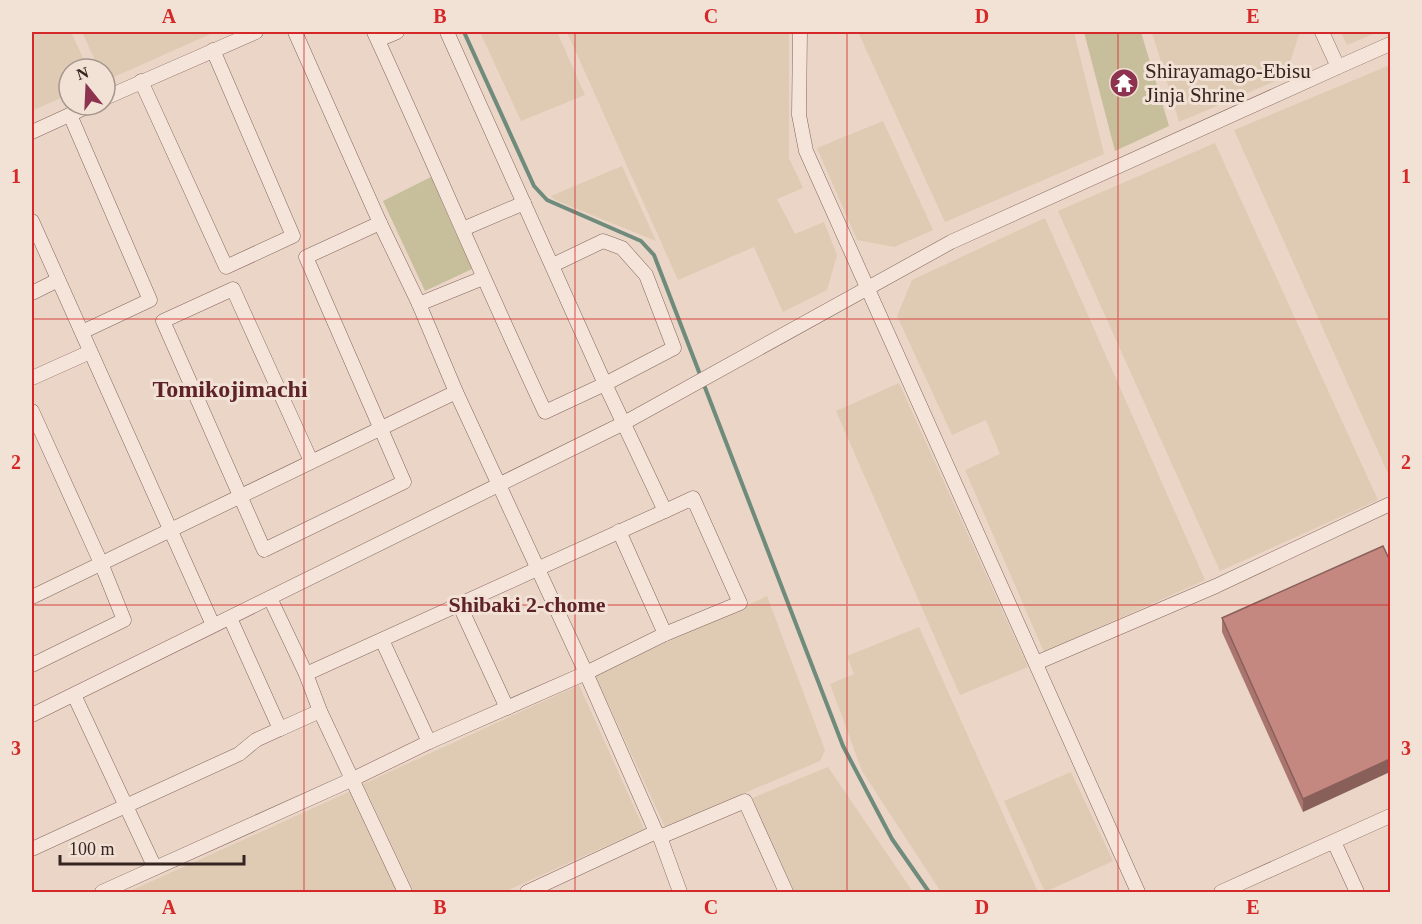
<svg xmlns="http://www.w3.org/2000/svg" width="1422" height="924" viewBox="0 0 1422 924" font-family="Georgia,serif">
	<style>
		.farmland { fill: #dfcbb4 }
		.green { fill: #c7bf9b }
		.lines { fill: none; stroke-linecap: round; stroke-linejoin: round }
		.stream { stroke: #6f8b7c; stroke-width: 4 }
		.minor-casing { stroke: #84665e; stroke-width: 15 }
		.minor { stroke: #f5e4d9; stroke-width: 14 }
		.wall { fill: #a9756e }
		.shaded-wall { fill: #895f5a }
		.building { fill: #c48880; stroke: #895f5a; stroke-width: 1.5 }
		.grid { fill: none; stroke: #d62828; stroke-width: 1.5; stroke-opacity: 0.55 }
		.labels { text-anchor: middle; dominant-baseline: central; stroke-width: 6; stroke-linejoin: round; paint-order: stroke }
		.poi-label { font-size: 21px; fill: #352420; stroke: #f2e1d5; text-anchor: start }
		.neighbourhood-label { font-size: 22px; font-weight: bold; fill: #5e2329; stroke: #f2e1d5 }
		.quarter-label { font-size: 24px; font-weight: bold; fill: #5e2329; stroke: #f2e1d5 }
		.neatline { fill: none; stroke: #d62828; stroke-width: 2 }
		.grid-label { font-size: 20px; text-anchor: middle; font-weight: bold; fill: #d62828 }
	</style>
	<rect width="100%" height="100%" fill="#ead5c6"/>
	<g class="farmland">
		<path d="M32,32H71L88,69H69V94L32,111Z"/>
		<path d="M82,32H215L105,81V69H99Z"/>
		<path d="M480,32H557L585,95L521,121Z"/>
		<path d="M567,32H789V158L803,188L777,199L795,234L824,222L837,255L827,290L783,312L754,247L678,280Z"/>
		<path d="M858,32H1074L1104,154L945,222Z"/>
		<path d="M1152,32H1300L1285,77L1179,122Z"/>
		<path d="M1341,32H1378L1347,45Z"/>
		<path d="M1390,65V478L1234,130Z"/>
		<path d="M883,121L933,230L894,247L857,240L817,148Z"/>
		<path d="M1215,143L1378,500L1220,571L1058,211Z"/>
		<path d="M622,166L656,241L555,200L551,196Z"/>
		<path d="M1045,218L1205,580L1044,652L965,470L1000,454L986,420L952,435L897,316L912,280Z"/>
		<path d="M899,383L1028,667L960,695L836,411Z"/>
		<path d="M767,596L825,750L820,761L665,827L595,675Z"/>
		<path d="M919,627L1038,892H941L862,771L830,684L854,674L847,656Z"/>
		<path d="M579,685L644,829L504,892H414L363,784Z"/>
		<path d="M828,767L913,892H793L750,799Z"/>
		<path d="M1071,772L1113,861L1045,892L1004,801Z"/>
		<path d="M353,790L398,892H128Z"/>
	</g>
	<g class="green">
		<path d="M1084,32H1141L1169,126L1115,151Z"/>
		<path d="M431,177L472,269L425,291L383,201Z"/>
	</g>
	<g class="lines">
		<path class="stream" d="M464,32L534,186L547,200L641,241L654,255L843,746L892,839L929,892"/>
		<g class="minor-casing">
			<g id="minor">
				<path d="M295,32L380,223L419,304L456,392L586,673L656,832L660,837L680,892"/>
				<path d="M374,32C432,158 486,286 545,412L605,384L665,511L306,674L320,711L405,892"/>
				<path d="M447,32L605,384L674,348L646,275L622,248L603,241L553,265"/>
				<path d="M800,32L799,115L806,151L1138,892"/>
				<path d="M378,40L397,32"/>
				<path d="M1338,67L1390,44"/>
				<path d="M141,81L226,267L293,236L213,50"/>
				<path d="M105,98L256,32"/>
				<path d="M70,115L150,300L82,332"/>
				<path d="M32,132L91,105"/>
				<path d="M32,221L213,625"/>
				<path d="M463,229L524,203"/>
				<path d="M32,293L58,280"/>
				<path d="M419,304L483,278"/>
				<path d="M32,378L90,352"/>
				<path d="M32,411L101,563L124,620L32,665"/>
				<path d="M311,461L233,289L163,321L264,550L404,482L306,257L380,223"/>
				<path d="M619,531L665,634"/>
				<path d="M32,597L456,392"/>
				<path d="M270,598L306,674"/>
				<path d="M459,604L507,708"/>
				<path d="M382,640L429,742"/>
				<path d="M1036,663L1216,586L1390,504"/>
				<path d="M74,695L155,868"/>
				<path d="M32,715L624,423L951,242L1338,67L1322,32"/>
				<path d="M280,729L320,711"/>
				<path d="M660,837L745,801L786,892"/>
				<path d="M1334,842L1357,892"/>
				<path d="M32,849L239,754L256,740L280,729L230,618"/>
				<path d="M102,892L353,779L429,742L586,673L665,634L740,603L693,498L665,511"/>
				<path d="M527,892L656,832"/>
				<path d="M1221,892L1390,816"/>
			</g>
		</g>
		<use href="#minor" class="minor"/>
	</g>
	<path class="wall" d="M1390,561L1303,812L1222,632V618Z"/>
	<path class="shaded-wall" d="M1390,759V772L1303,812V799Z"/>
	<path class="building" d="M1383,546L1390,561V759L1303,799L1222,618Z"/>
	<path class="grid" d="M304,32V892M575,32V892M847,32V892M1118,32V892M32,319H1390M32,605H1390"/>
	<defs>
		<g id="temple-disc" transform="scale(1.5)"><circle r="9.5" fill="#8d334f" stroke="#f2e1d5"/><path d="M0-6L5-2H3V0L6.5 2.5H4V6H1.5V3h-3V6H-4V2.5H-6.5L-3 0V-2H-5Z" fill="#fff"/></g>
	</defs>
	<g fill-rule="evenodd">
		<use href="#temple-disc" x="1124" y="83"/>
	</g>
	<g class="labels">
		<g class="poi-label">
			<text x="1145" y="71">Shirayamago-Ebisu<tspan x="1145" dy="24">Jinja Shrine</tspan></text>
		</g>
		<g class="neighbourhood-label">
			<text x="527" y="604">Shibaki 2-chome</text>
		</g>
		<g class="quarter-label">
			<text x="230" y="389">Tomikojimachi</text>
		</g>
	</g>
	<rect width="1422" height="924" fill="none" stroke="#f2e1d5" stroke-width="66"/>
	<g transform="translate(87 87) rotate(342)"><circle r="28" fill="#f2e1d5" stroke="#a6958d" stroke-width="1.5"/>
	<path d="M0-4.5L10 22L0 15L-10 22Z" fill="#8d334f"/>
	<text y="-9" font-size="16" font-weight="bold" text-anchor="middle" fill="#352420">N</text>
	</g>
	<path d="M60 855v9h184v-9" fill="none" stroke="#352420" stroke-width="3"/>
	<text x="69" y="855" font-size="18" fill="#352420" stroke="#f2e1d5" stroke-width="4.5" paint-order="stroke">100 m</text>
	<rect x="33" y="33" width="1356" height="858" class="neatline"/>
	<g class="grid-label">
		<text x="169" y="23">A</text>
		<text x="440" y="23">B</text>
		<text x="711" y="23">C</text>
		<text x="982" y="23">D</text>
		<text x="1253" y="23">E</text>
		<text x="16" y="183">1</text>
		<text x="1406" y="183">1</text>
		<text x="16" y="469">2</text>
		<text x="1406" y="469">2</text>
		<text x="16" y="755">3</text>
		<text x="1406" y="755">3</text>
		<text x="169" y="914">A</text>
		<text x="440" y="914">B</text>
		<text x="711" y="914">C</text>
		<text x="982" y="914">D</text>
		<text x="1253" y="914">E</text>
	</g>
</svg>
